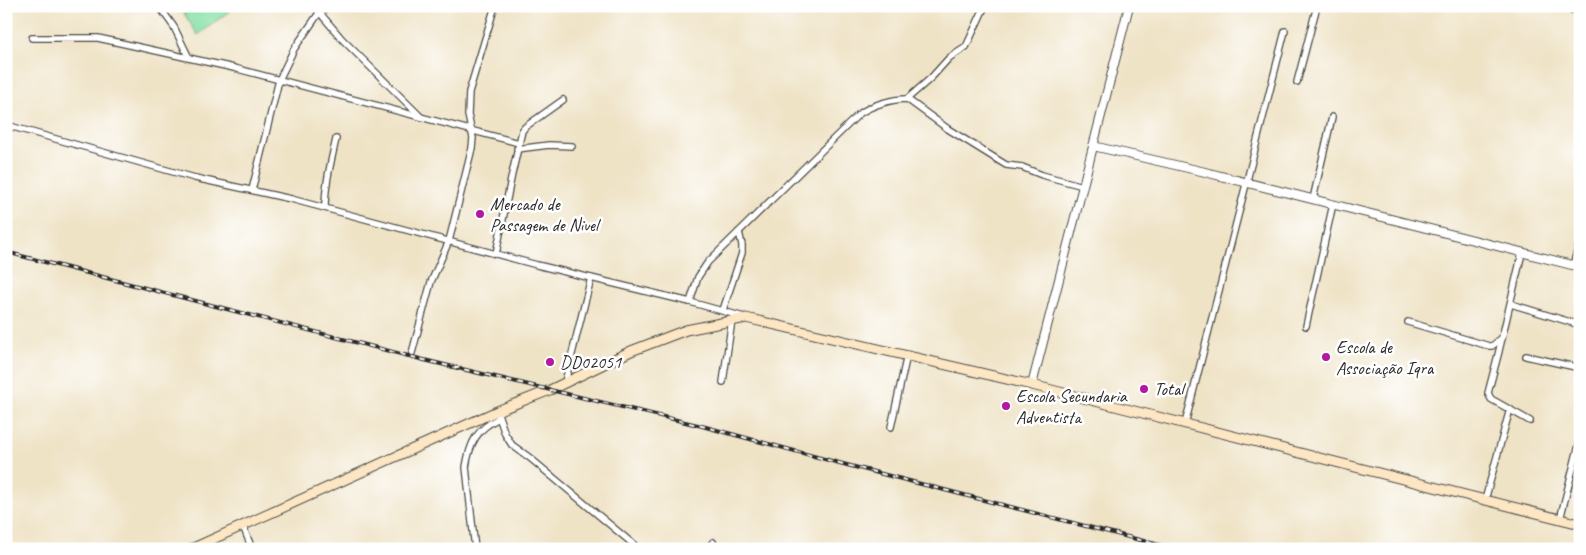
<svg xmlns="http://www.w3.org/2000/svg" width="1586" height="555" viewBox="0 0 1586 555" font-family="Caveat,sans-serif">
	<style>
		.green { fill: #85e0a6; stroke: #588668 }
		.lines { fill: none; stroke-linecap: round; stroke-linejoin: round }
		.minor-casing { stroke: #484742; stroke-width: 8 }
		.tertiary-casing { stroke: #484742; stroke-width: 10 }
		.secondary-casing { stroke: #484742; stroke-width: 11 }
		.minor { stroke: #fff; stroke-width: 5.5 }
		.tertiary { stroke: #fff; stroke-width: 8 }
		.secondary { stroke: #fce6c4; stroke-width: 9 }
		.rail-casing { stroke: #2b2b2b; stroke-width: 4 }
		.rail { stroke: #fff; stroke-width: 2; stroke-dasharray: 5.5; stroke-linecap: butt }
		.poi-dot { fill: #b5179e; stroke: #fff; stroke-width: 2 }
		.labels { text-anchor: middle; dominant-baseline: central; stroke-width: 5; stroke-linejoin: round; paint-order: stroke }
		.poi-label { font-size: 18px; fill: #2b2b2b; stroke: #fff; text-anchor: start }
	</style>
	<rect width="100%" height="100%" fill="#fff"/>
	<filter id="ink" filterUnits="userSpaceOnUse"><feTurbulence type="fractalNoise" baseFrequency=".02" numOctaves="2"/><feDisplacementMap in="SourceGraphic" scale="10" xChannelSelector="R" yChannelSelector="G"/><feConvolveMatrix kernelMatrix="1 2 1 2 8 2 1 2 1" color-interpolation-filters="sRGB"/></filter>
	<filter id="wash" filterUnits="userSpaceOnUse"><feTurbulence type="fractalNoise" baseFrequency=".0096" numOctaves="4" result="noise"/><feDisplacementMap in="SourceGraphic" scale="20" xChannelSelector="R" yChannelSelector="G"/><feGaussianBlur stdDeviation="1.12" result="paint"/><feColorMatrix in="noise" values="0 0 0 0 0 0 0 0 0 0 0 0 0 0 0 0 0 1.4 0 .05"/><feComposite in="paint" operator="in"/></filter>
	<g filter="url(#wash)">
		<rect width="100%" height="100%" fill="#efe3c6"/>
		<path class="green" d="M179,6H236L198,35Z"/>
	</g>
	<g filter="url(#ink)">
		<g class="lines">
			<g class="minor-casing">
				<g id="minor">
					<path d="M159,6L174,27L189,58"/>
					<path d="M314,6L342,39L420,116"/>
					<path d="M1558,6L1580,12"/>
					<path d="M32,38H98L234,68L519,143"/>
					<path d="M1297,82L1317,6"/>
					<path d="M907,99L931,78L949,58L966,47L985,6"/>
					<path d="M6,125L195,178L291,199L537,265L690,302L744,317"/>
					<path d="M517,149L549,145L572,146"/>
					<path d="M252,190L279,80L294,49L319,13L329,6"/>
					<path d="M1313,199L1332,117"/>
					<path d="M325,208C325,184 331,162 336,139"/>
					<path d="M1522,253L1498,355L1488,393L1491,399L1530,421"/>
					<path d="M496,254L512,174L522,131L525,127L563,100"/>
					<path d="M1573,266L1580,240"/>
					<path d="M690,302L698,277L708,262L859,114C872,105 891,99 907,99L948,129L1006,165L1022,167L1042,175L1083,186"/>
					<path d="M1511,304L1580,325"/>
					<path d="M723,310L742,253V245L739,232"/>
					<path d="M1408,322L1489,346H1492L1502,338"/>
					<path d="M1306,326L1333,204"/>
					<path d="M412,353L431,282L449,241L472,148L473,138L468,115L469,92L495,6"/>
					<path d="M1526,356L1580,368"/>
					<path d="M565,382L591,278"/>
					<path d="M723,382L732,320"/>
					<path d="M497,411L505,434L512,445L530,458L639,549"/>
					<path d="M1185,424L1285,31"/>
					<path d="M891,427L907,355"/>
					<path d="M1485,500L1510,409"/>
					<path d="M1560,519L1580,441"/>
					<path d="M243,526L252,549"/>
					<path d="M475,549L466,467C470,442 477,429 499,418"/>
					<path d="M707,549L713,542"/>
				</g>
			</g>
			<g class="tertiary-casing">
				<g id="tertiary">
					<path d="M1093,146L1201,171L1580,267"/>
					<path d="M1032,385L1129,6"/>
				</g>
			</g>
			<g class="secondary-casing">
				<path id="secondary" d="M191,549L497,411L550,390L631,351L686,330L746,318L1032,385L1580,524"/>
			</g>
			<use href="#minor" class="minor"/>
			<use href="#tertiary" class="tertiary"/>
			<use href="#secondary" class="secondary"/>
			<g class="rail-casing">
				<path id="rail" d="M6,252L424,360L702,426L843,464L1175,549"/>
			</g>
			<use href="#rail" class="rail"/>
		</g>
	</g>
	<g class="poi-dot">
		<circle cx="480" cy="214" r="5"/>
		<circle cx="1326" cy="357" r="5"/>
		<circle cx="550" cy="362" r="5"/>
		<circle cx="1144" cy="389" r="5"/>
		<circle cx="1006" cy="406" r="5"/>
	</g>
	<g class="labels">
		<g class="poi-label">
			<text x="490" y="204">Mercado de<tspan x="490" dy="21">Passagem de Nivel</tspan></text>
			<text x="1336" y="347">Escola de<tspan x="1336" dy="21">Associação Iqra</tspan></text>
			<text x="560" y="362">DD02051</text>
			<text x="1154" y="389">Total</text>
			<text x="1016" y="396">Escola Secundaria<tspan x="1016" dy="21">Adventista</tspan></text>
		</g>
	</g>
	<rect width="1586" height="555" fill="none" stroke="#fff" stroke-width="25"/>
</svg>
